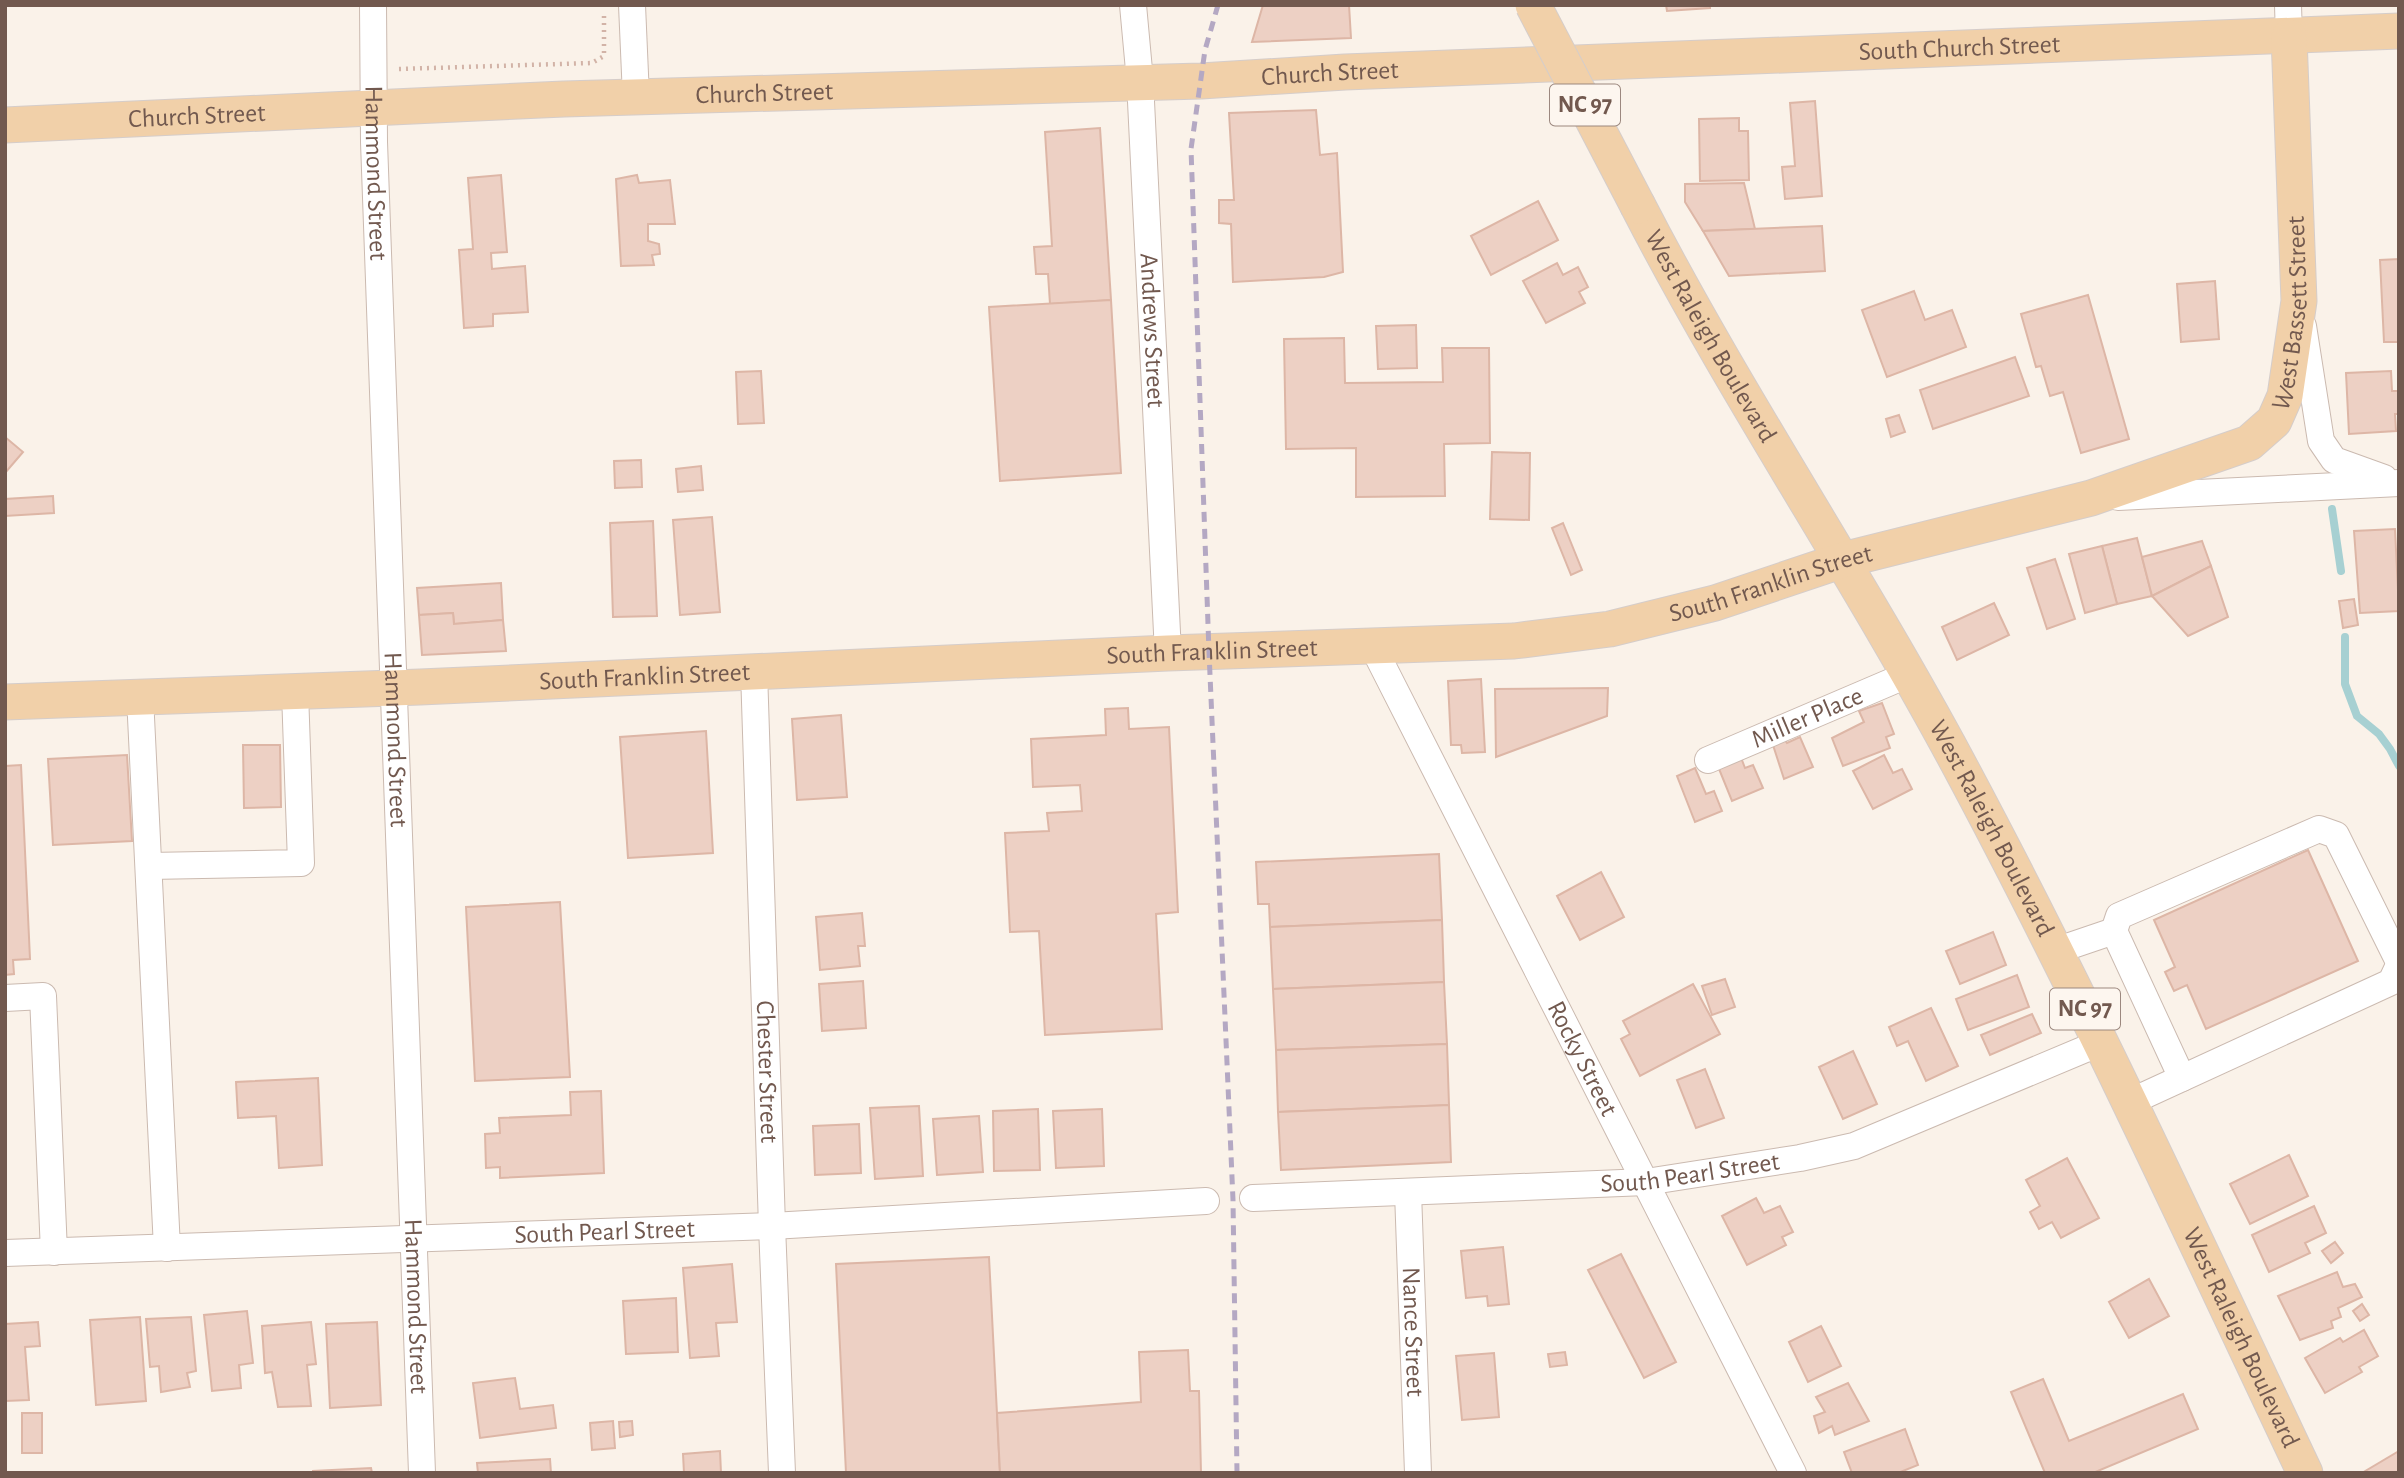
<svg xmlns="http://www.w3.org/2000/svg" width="2404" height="1478" viewBox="0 0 2404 1478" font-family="'Alegreya Sans',sans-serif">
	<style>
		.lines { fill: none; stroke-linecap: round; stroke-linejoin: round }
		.stream { stroke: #a7d0d2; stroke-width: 8 }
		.building { fill: #edd0c4; stroke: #ddb6a6; stroke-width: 2 }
		.minor-casing { stroke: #cbbab0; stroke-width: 28 }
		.major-casing { stroke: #d5cdca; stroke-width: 37 }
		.path { stroke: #d2b3a7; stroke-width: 4.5; stroke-dasharray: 2 5; stroke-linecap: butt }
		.minor { stroke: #fff; stroke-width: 26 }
		.major { stroke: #f1d0a9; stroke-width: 35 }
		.rail { stroke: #b4a8c3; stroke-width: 5; stroke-dasharray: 10 7; stroke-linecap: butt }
		.major-bridge-casing { stroke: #d5cdca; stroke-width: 37; stroke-linecap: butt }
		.major-bridge { stroke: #f1d0a9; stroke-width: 35 }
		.labels { text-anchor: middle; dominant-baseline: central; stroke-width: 7; stroke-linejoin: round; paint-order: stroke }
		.shield { fill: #fdf6ef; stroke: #9c887f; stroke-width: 2 }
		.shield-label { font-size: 24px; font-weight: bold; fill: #72594f }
		.street-label { font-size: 26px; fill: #72594f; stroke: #fdf6ef }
	</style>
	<rect width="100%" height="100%" fill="#faf2e9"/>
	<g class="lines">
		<g class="stream">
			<path d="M2332,509L2341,571"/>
			<path d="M2345,637V684L2357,716L2379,734L2390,749L2399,766"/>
		</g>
	</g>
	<g class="building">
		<path d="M1263,5H1349L1351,38L1252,42Z"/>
		<path d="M1666,5H1710V8L1667,11Z"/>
		<path d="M1815,101L1822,196L1785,199L1782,167L1795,166L1790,103Z"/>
		<path d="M1316,110L1320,155L1337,153L1343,272L1324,277L1233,282L1231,224L1219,223V200H1234L1229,113Z"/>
		<path d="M1739,118V131H1748L1749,180L1700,181L1699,119Z"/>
		<path d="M1100,128L1111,300L1050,304L1048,274H1036L1034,247L1052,246L1045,132Z"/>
		<path d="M501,175L507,252L491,253L492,269L525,266L528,312L493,314V326L464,328L459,250L473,249L468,178Z"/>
		<path d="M637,175L639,183L670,180L675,224H648V241L659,244L660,254L652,255L654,265L621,266L616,179Z"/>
		<path d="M1744,183L1755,229L1703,231L1685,202V184Z"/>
		<path d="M1538,201L1558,240L1491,275L1471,236Z"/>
		<path d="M1822,226L1825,271L1729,276L1703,231Z"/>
		<path d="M2399,259V342H2384L2380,260Z"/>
		<path d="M1557,263L1563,275L1578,267L1588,287L1579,292L1585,303L1546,323L1523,281Z"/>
		<path d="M2215,281L2219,339L2181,342L2177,284Z"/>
		<path d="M1914,291L1925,320L1952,310L1966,347L1887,377L1862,310Z"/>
		<path d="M2088,295L2129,439L2081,453L2063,392L2050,396L2041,366L2036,367L2021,314Z"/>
		<path d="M1111,300L1121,473L1000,481L989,307Z"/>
		<path d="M1416,325L1417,368L1378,369L1376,326Z"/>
		<path d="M1344,338L1345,383L1443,382L1442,348H1489L1490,443L1444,444L1445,496L1356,497V448L1286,449L1284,339Z"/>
		<path d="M2015,357L2029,396L1933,429L1920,390Z"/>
		<path d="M761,371L764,423L738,424L736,372Z"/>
		<path d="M2391,371L2392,391H2399V414H2395L2396,431L2349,434L2346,373Z"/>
		<path d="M1899,415L1905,432L1891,437L1886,419Z"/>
		<path d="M5,437L23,452L5,473Z"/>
		<path d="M1492,452L1530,453L1529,520L1490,519Z"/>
		<path d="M641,460L642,487L615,488L614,461Z"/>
		<path d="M701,466L703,490L678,492L676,469Z"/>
		<path d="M53,496L54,513L5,516V499Z"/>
		<path d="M712,517L720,612L680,615L673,520Z"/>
		<path d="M653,521L657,616L613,617L610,523Z"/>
		<path d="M1563,523L1582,570L1571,575L1552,528Z"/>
		<path d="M2395,529L2399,611L2360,613L2354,531Z"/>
		<path d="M2137,538L2152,596L2117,604L2102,546Z"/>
		<path d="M2202,541L2211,566L2152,596L2142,557Z"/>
		<path d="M2102,546L2117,604L2085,613L2069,554Z"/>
		<path d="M2055,559L2075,619L2047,629L2027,568Z"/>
		<path d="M2211,566L2228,617L2188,636L2152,596Z"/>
		<path d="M501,583L503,620L454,624L453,613L419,615L417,588Z"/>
		<path d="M2354,599L2358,625L2343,628L2339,601Z"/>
		<path d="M1994,603L2009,635L1957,660L1942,627Z"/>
		<path d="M453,613L454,624L503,620L506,651L422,655L419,615Z"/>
		<path d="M1481,679L1485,752L1462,753L1461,745H1451L1448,681Z"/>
		<path d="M1608,688L1607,716L1496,757L1495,689Z"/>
		<path d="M1882,703L1894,734L1886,737L1890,748L1843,766L1832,738L1864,722L1859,711Z"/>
		<path d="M1128,708L1129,729L1169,727L1178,912L1156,914L1162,1029L1045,1035L1039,931L1010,932L1005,833L1049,831L1047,813L1082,811L1080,785L1033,787L1031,739L1106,735L1105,709Z"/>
		<path d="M841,715L847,797L797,800L792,719Z"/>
		<path d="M706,731L713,853L628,858L620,737Z"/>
		<path d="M1783,737L1787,743L1800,737L1813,767L1784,779L1772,742Z"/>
		<path d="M243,745H280L281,807L244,808Z"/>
		<path d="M127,755L132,841L53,845L48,759Z"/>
		<path d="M1740,755L1745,768L1753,765L1763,788L1732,801L1717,764Z"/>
		<path d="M1884,755L1893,773L1902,769L1912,789L1873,809L1853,771Z"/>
		<path d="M21,765L30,959L13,960L14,974L5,975V766Z"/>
		<path d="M1695,768L1706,794L1714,791L1722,811L1695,822L1677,776Z"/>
		<path d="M2308,850L2358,961L2206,1029L2187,985L2174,991L2165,972L2175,967L2154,920Z"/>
		<path d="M1439,854L1442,920L1270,927L1269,904H1258L1256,862Z"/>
		<path d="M1601,872L1624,917L1580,940L1557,896Z"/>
		<path d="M560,902L570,1077L475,1081L466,907Z"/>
		<path d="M862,913L865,946H858L860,966L820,970L816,917Z"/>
		<path d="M1442,920L1444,982L1273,989L1270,927Z"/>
		<path d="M1993,932L2006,965L1960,984L1946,951Z"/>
		<path d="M2017,975L2029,1007L1968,1030L1956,999Z"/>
		<path d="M1725,979L1735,1007L1712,1015L1702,986Z"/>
		<path d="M863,981L866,1028L822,1031L819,984Z"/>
		<path d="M1444,982L1447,1044L1276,1050L1273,989Z"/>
		<path d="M1693,984L1720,1034L1640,1076L1621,1039L1630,1034L1623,1021Z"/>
		<path d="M1931,1008L1958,1066L1926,1081L1908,1041L1897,1046L1889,1027Z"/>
		<path d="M2032,1014L2041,1033L1990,1055L1981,1035Z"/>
		<path d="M1447,1044L1449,1105L1278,1112L1276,1050Z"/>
		<path d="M1853,1051L1877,1104L1843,1119L1819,1067Z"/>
		<path d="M1705,1069L1724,1118L1696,1128L1677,1080Z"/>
		<path d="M318,1078L322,1165L279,1168L276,1116L238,1118L236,1082Z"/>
		<path d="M601,1091L604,1173L500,1178V1167L486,1168L485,1134L500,1133L499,1118L571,1115L570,1092Z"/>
		<path d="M1449,1105L1451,1162L1281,1170L1278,1112Z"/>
		<path d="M919,1106L923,1176L875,1179L870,1108Z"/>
		<path d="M1038,1109L1040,1170L994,1171L993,1111Z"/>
		<path d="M1102,1109L1104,1166L1056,1168L1053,1111Z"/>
		<path d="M979,1116L983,1172L937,1175L933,1119Z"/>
		<path d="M859,1124L861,1173L815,1175L813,1126Z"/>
		<path d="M2289,1155L2308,1196L2250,1224L2230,1184Z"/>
		<path d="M2067,1158L2099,1218L2061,1238L2052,1222L2039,1229L2030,1212L2040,1206L2026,1180Z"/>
		<path d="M1756,1198L1764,1213L1780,1206L1793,1232L1782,1237L1786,1245L1747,1265L1722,1216Z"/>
		<path d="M2314,1206L2326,1233L2305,1243L2310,1253L2269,1272L2252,1235Z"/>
		<path d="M2335,1242L2343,1253L2331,1263L2322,1251Z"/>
		<path d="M1503,1247L1509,1304L1488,1306L1487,1296L1466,1298L1461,1251Z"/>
		<path d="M1621,1254L1676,1362L1644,1378L1588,1270Z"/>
		<path d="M989,1257L1000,1473H846L836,1264Z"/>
		<path d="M732,1264L737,1322L716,1323L719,1356L690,1358L683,1268Z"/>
		<path d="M2337,1272L2343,1287L2355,1284L2362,1297L2338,1308L2341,1317L2331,1321L2333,1328L2300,1340L2278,1296Z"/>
		<path d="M2149,1279L2169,1316L2129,1338L2109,1302Z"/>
		<path d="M676,1298L678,1352L626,1354L623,1301Z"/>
		<path d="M2362,1304L2369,1315L2360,1321L2353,1311Z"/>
		<path d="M247,1311L253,1363L239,1365L241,1388L212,1391L204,1315Z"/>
		<path d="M140,1317L146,1401L96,1405L90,1320Z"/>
		<path d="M191,1317L196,1371L187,1373L190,1387L161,1392L159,1366L150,1367L146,1319Z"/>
		<path d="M38,1322L40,1346L25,1347L29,1400L5,1401V1324Z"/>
		<path d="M311,1322L316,1364L307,1365L311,1406L278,1407L272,1372L265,1373L262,1326Z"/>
		<path d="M377,1322L381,1405L330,1408L326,1324Z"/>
		<path d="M1821,1326L1841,1366L1808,1382L1789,1342Z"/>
		<path d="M2364,1330L2378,1356L2359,1367L2362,1372L2325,1393L2305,1358L2340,1338L2343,1342Z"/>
		<path d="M1188,1350L1190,1391H1199L1201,1473H1000L997,1413L1141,1402L1139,1352Z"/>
		<path d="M1565,1352L1567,1365L1550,1367L1548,1354Z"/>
		<path d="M1494,1353L1499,1417L1462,1420L1456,1356Z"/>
		<path d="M515,1378L520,1409L553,1405L556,1428L480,1438L473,1383Z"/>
		<path d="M2043,1379L2069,1441L2183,1394L2198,1429L2093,1473H2045L2011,1392Z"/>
		<path d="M1848,1383L1869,1421L1835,1435L1832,1426L1819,1433L1814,1416L1825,1412L1816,1397Z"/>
		<rect x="22" y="1413" width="20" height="40"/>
		<path d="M613,1421L615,1448L592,1450L590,1423Z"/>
		<path d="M632,1421L633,1435L620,1437L619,1422Z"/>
		<path d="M1905,1429L1918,1465L1898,1473H1852L1844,1452Z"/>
		<path d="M720,1451L721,1473H684L683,1454Z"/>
		<path d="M2399,1451V1473H2362Z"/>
		<path d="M550,1459L551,1473H478L477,1463Z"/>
		<path d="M371,1468L372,1473H313V1471Z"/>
	</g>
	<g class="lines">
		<g class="minor-casing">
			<g id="minor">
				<path id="s1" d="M373,5L374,142L422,1473"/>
				<path d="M632,5L636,97"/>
				<path id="s2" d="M1133,5L1140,81L1168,653"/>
				<path d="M2288,5L2289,37"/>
				<path d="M2303,326L2321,441L2334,460L2384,478"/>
				<path d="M2118,497L2399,483"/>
				<path id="s3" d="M1372,645L1793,1473"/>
				<path id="s4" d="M754,671L772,1226L782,1473"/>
				<path d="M140,697L167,1248"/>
				<path id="s5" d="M1708,760L1907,675"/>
				<path d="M149,866L301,863L295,692"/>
				<path d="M2055,951L2114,931"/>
				<path d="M5,998L43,996L54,1252"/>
				<path d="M2182,1078L2114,931L2119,916L2319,829L2336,835L2399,962"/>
				<path d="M2130,1102L2391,982L2399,965"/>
				<path id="s6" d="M1408,1192L1418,1473"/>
				<path id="s7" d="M1253,1198L1646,1182L1800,1158L1854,1146L2102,1042"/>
				<path id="s8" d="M5,1253L772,1226L1206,1201"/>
			</g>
		</g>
		<g class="major-casing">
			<g id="major">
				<path id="s9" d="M5,125L564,99L1201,81L1345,72L2399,31"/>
				<path id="s10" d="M1638,206C1736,396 1856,573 1957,761C2082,994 2192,1234 2305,1473"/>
				<path id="s11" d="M5,702L420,687L1168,653L1514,641L1610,629L1715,603L1843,560L2091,498L2249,443L2274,421L2285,396L2299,301L2289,37"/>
			</g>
		</g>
		<path class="path" d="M399,69L592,63L604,56V13"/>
		<use href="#minor" class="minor"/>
		<use href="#major" class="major"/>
		<path class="rail" d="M1218,5L1205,50L1191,149L1209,652L1233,1200L1237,1473"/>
		<g class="major-bridge-casing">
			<path id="major-bridge" d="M1533,5L1638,206"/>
		</g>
		<use href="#major-bridge" class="major-bridge"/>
	</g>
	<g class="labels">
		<g class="shield">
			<rect x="1550" y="84.5" width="70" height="41" rx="5"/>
			<rect x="2050" y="988.5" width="70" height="41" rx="5"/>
		</g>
		<g class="shield-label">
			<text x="1585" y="105">NC 97</text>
			<text x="2085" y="1009">NC 97</text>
		</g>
		<g class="street-label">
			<text stroke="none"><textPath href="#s9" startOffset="1956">South Church Street</textPath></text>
			<text stroke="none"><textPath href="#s9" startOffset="1326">Church Street</textPath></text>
			<text stroke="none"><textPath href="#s9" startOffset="760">Church Street</textPath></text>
			<text stroke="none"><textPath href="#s9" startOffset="192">Church Street</textPath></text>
			<text stroke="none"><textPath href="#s1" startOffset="168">Hammond Street</textPath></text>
			<text stroke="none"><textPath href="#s11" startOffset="2417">West Bassett Street</textPath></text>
			<text stroke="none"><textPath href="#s2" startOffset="326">Andrews Street</textPath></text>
			<text stroke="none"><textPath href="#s10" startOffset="149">West Raleigh Boulevard</textPath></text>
			<text stroke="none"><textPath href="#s11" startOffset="1774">South Franklin Street</textPath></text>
			<text stroke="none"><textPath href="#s11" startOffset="1208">South Franklin Street</textPath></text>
			<text stroke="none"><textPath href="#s11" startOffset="640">South Franklin Street</textPath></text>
			<text stroke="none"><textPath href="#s5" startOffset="108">Miller Place</textPath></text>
			<text stroke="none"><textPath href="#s1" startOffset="735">Hammond Street</textPath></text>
			<text stroke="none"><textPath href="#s10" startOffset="716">West Raleigh Boulevard</textPath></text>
			<text stroke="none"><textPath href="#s3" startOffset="464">Rocky Street</textPath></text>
			<text stroke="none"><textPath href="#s4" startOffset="401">Chester Street</textPath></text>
			<text stroke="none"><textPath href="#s7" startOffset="438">South Pearl Street</textPath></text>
			<text stroke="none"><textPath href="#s8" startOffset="600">South Pearl Street</textPath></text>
			<text stroke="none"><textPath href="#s1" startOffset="1302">Hammond Street</textPath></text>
			<text stroke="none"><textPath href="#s6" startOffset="140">Nance Street</textPath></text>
			<text stroke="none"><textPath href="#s10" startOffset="1283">West Raleigh Boulevard</textPath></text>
		</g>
	</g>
	<rect width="2404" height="1478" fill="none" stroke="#72594f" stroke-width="14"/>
</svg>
